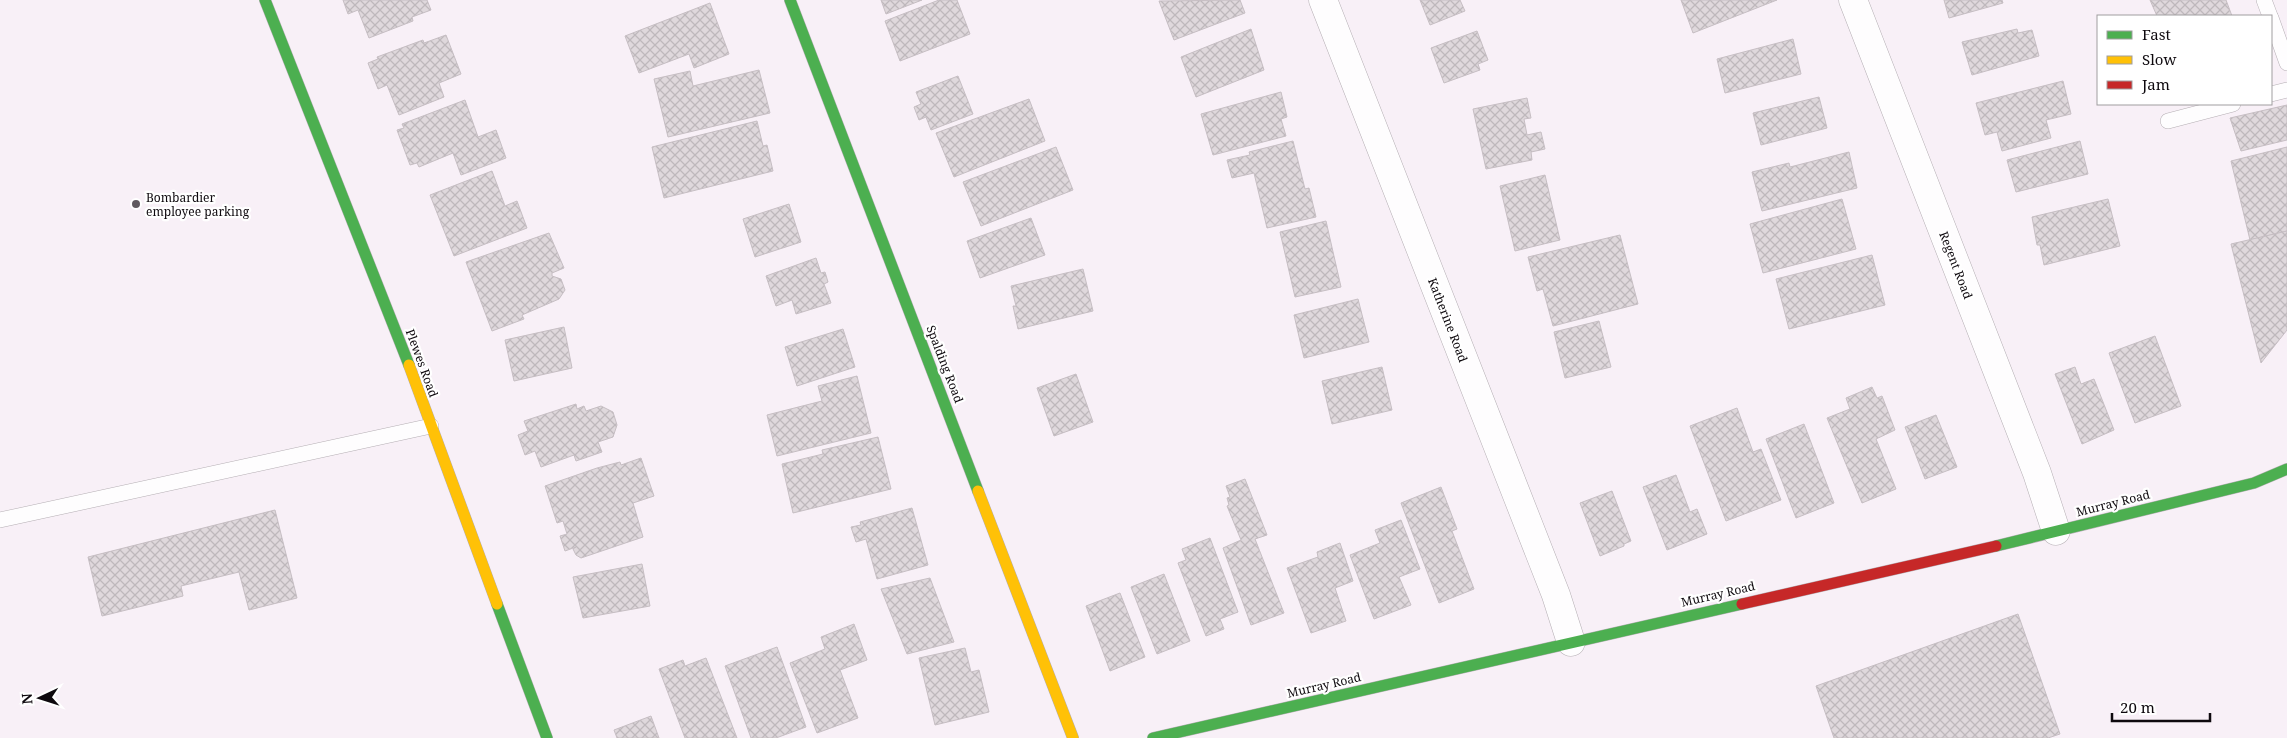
<svg xmlns="http://www.w3.org/2000/svg" width="2287" height="738" viewBox="0 0 2287 738" font-family="'Noto Serif',serif">
	<style>
		.building { fill: url(#building-cross-hatch); stroke: #c6bec3 }
		.lines { fill: none; stroke-linecap: round; stroke-linejoin: round }
		.lane-casing { stroke: #b5afb4; stroke-width: 16 }
		.street-casing { stroke: #b5afb4; stroke-width: 29 }
		.fast-casing { stroke: #b5afb4; stroke-width: 12 }
		.slow-casing { stroke: #b5afb4; stroke-width: 12 }
		.jam-casing { stroke: #b5afb4; stroke-width: 12 }
		.lane { stroke: #fefdfe; stroke-width: 15 }
		.street { stroke: #fefdfe; stroke-width: 28 }
		.fast { stroke: #4caf50; stroke-width: 11 }
		.slow { stroke: #ffc107; stroke-width: 11 }
		.jam { stroke: #c62828; stroke-width: 11 }
		.poi-dot { fill: #605a60; stroke: #fff; stroke-width: 2 }
		.labels { text-anchor: middle; dominant-baseline: central; stroke-width: 4.5; stroke-linejoin: round; paint-order: stroke }
		.poi-label { font-size: 12px; fill: #0e090e; stroke: #fff; text-anchor: start }
		.street-label { font-size: 12px; fill: #0e090e; stroke: #fff }
	</style>
	<defs>
		<pattern id="building-cross-hatch" width="8" height="8" patternUnits="userSpaceOnUse" patternTransform="scale(1.25)"><rect width="8" height="8" fill="#dfd8dc"/><path d="M0 0l8 8M0 8l8-8" fill="none" stroke="#beb8bc"/></pattern>
	</defs>
	<rect width="100%" height="100%" fill="#f8f0f7"/>
	<g class="building">
		<path d="M343,0H427L431,10L412,17L413,21L369,38L358,10L348,14Z"/>
		<path d="M881,0H922L886,14Z"/>
		<path d="M939,0H957L970,34L900,61L885,21Z"/>
		<path d="M1240,0L1245,13L1174,40L1159,1Z"/>
		<path d="M1420,0H1460L1465,11L1430,25Z"/>
		<path d="M1681,0H1777L1693,33Z"/>
		<path d="M1944,0H2002L2003,3L1949,18Z"/>
		<path d="M2150,0H2226L2232,16H2157Z"/>
		<path d="M710,3L729,54L694,68L689,54L639,73L625,36Z"/>
		<path d="M1251,29L1264,70L1196,97L1181,57Z"/>
		<path d="M2017,29L2018,33L2032,30L2039,56L1972,75L1962,42Z"/>
		<path d="M1477,31L1488,60L1478,64L1480,70L1444,83L1431,48Z"/>
		<path d="M446,35L461,74L439,83L444,97L399,115L387,85L378,89L368,63L378,59L377,57L423,40L424,43Z"/>
		<path d="M1793,39L1801,74L1725,93L1717,59Z"/>
		<path d="M759,70L770,113L668,137L654,79L690,71L693,86Z"/>
		<path d="M958,76L973,114L931,130L926,117L919,120L914,107L921,104L916,92Z"/>
		<path d="M2063,81L2071,114L2046,120L2051,138L2002,151L1997,132L1985,135L1976,103Z"/>
		<path d="M1281,92L1287,117L1281,119L1286,136L1213,155L1201,114Z"/>
		<path d="M1819,97L1827,128L1761,145L1753,113Z"/>
		<path d="M1527,98L1531,118L1524,119L1527,135L1541,132L1545,149L1531,152L1532,160L1486,169L1473,109Z"/>
		<path d="M1029,99L1045,141L954,177L936,133Z"/>
		<path d="M465,100L478,137L496,130L506,158L461,175L453,153L419,167L417,163L410,165L397,130L404,128L402,124Z"/>
		<path d="M2287,105V140L2241,151L2230,118Z"/>
		<path d="M757,121L763,146L767,145L773,171L664,198L652,147Z"/>
		<path d="M1293,141L1305,189L1309,188L1316,217L1267,228L1254,173L1232,178L1227,160L1250,155L1249,152Z"/>
		<path d="M2080,141L2088,174L2016,192L2007,160Z"/>
		<path d="M1056,147L1073,190L981,226L963,182Z"/>
		<path d="M2287,147V231L2250,240L2231,161Z"/>
		<path d="M1849,152L1857,188L1762,211L1752,172L1789,163L1790,167Z"/>
		<path d="M492,171L505,206L517,201L527,228L454,256L430,195Z"/>
		<path d="M1545,175L1560,240L1515,251L1500,186Z"/>
		<path d="M1842,199L1856,249L1763,273L1750,224Z"/>
		<path d="M2108,199L2120,246L2044,265L2040,245H2037L2032,217Z"/>
		<path d="M789,204L801,242L755,257L743,219Z"/>
		<path d="M1031,218L1045,255L980,278L967,241Z"/>
		<path d="M1326,221L1341,287L1295,297L1280,232Z"/>
		<path d="M2287,231V330L2261,363L2231,244Z"/>
		<path d="M549,233L564,268L552,273V276L561,279L565,290L559,299L522,315L524,319L492,331L466,262Z"/>
		<path d="M1620,235L1638,304L1553,326L1543,289L1537,291L1528,257Z"/>
		<path d="M1872,255L1885,305L1789,329L1776,279Z"/>
		<path d="M816,258L821,273L825,272L828,282L824,284L831,303L796,314L792,300L776,306L766,276Z"/>
		<path d="M1083,269L1093,311L1018,329L1013,306H1016L1011,286Z"/>
		<path d="M1358,299L1369,342L1304,358L1294,315Z"/>
		<path d="M1599,321L1611,367L1565,378L1554,332Z"/>
		<path d="M564,327L572,368L514,381L505,340Z"/>
		<path d="M843,329L855,367L797,386L785,347Z"/>
		<path d="M2155,336L2181,406L2135,423L2109,353Z"/>
		<path d="M1382,367L1392,410L1332,424L1322,381Z"/>
		<path d="M2075,367L2081,384L2094,379L2114,430L2082,444L2055,374Z"/>
		<path d="M1076,374L1093,422L1054,436L1037,388Z"/>
		<path d="M857,376L871,433L777,456L767,415L822,401L818,386Z"/>
		<path d="M1872,387L1877,398L1882,396L1895,430L1876,439L1896,489L1862,503L1827,418L1850,409L1846,398Z"/>
		<path d="M576,404L577,409L584,406L586,411L601,406L613,412L617,425L613,437L598,442L602,452L576,461L574,455L541,467L535,451L525,455L518,435L528,431L524,421Z"/>
		<path d="M1737,408L1753,452L1761,449L1781,500L1726,521L1690,426Z"/>
		<path d="M1936,415L1957,467L1925,479L1905,427Z"/>
		<path d="M1804,424L1834,503L1796,518L1766,439Z"/>
		<path d="M878,437L891,489L793,513L782,464L823,454L822,450Z"/>
		<path d="M641,458L654,496L633,503L643,537L581,558L576,555L573,549L576,547L565,551L560,536L567,534L563,521L557,523L545,486L597,468L620,462L621,465Z"/>
		<path d="M1676,475L1690,512L1697,509L1707,534L1667,550L1643,487Z"/>
		<path d="M1245,479L1267,535L1255,539L1284,613L1251,625L1223,548L1241,540L1227,506L1229,505L1227,498L1230,497L1226,486Z"/>
		<path d="M1441,487L1457,529L1452,531L1474,589L1439,603L1401,503Z"/>
		<path d="M1612,491L1631,541L1624,544V546L1600,556L1580,503Z"/>
		<path d="M912,508L928,565L877,579L866,539L856,542L851,527L861,525L860,522Z"/>
		<path d="M275,510L297,598L249,610L239,572L181,586L183,596L102,616L88,557Z"/>
		<path d="M1401,520L1420,569L1399,577L1411,605L1374,619L1350,555L1380,543L1375,530Z"/>
		<path d="M1210,538L1238,612L1220,619L1224,629L1206,636L1178,563L1186,560L1182,549Z"/>
		<path d="M1340,543L1353,581L1335,588L1346,621L1311,633L1287,568L1318,557L1317,552Z"/>
		<path d="M642,564L650,606L583,618L573,577Z"/>
		<path d="M1164,574L1190,641L1157,654L1131,587Z"/>
		<path d="M930,578L954,642L907,654L881,589Z"/>
		<path d="M1120,593L1145,657L1110,671L1086,606Z"/>
		<path d="M2018,614L2060,734L2048,738H1834L1816,686Z"/>
		<path d="M854,624L867,660L840,670L858,718L817,733L790,663L825,649L821,637Z"/>
		<path d="M777,647L806,727L776,738H751L725,666Z"/>
		<path d="M965,648L971,672L979,670L989,712L935,725L919,658Z"/>
		<path d="M706,658L737,738H685L659,669L683,660L685,666Z"/>
		<path d="M651,716L659,738H617L614,730Z"/>
	</g>
	<g class="lines">
		<g class="lane-casing">
			<g id="lane">
				<path d="M2264,0L2270,16"/>
				<path d="M2271,18L2287,63"/>
				<path d="M2271,94L2287,90"/>
				<path d="M2168,121L2233,104"/>
				<path d="M0,520L431,426"/>
			</g>
		</g>
		<g class="street-casing">
			<g id="street">
				<path d="M1323,0L1556,595L1571,642"/>
				<path d="M1853,0L2037,473L2056,531"/>
			</g>
		</g>
		<g class="fast-casing">
			<g id="fast">
				<path d="M265,0L409,365"/>
				<path d="M790,0L978,491"/>
				<path d="M1996,546L2254,483L2287,469"/>
				<path d="M497,604L547,738"/>
				<path d="M1153,738L1742,604"/>
			</g>
		</g>
		<g class="slow-casing">
			<g id="slow">
				<path d="M409,365L497,604"/>
				<path d="M978,491L1073,738"/>
			</g>
		</g>
		<g class="jam-casing">
			<path id="jam" d="M1742,604L1996,546"/>
		</g>
		<use href="#lane" class="lane"/>
		<use href="#street" class="street"/>
		<use href="#fast" class="fast"/>
		<use href="#slow" class="slow"/>
		<use href="#jam" class="jam"/>
	</g>
	<circle class="poi-dot" cx="136" cy="204" r="5"/>
	<g class="labels">
		<g class="poi-label">
			<text x="146" y="197">Bombardier<tspan x="146" dy="14">employee parking</tspan></text>
		</g>
		<g class="street-label">
			<text transform="translate(1956 265) rotate(69)">Regent Road</text>
			<text transform="translate(1448 320) rotate(69)">Katherine Road</text>
			<text transform="translate(422 363) rotate(70)">Plewes Road</text>
			<text transform="translate(945 364) rotate(69)">Spalding Road</text>
			<text transform="translate(2113 503) rotate(-14)">Murray Road</text>
			<text transform="translate(1718 594) rotate(-13)">Murray Road</text>
			<text transform="translate(1324 685) rotate(-13)">Murray Road</text>
		</g>
	</g>
	<rect x="2097" y="15" width="175" height="90" fill="#ffffff" stroke="#9f9d9f"/>
	<rect x="2107" y="31" width="25" height="8" fill="#4caf50" stroke="#9f9d9f"/>
	<text x="2142" y="40" font-size="15" fill="#0e090e">Fast</text>
	<rect x="2107" y="56" width="25" height="8" fill="#ffc107" stroke="#9f9d9f"/>
	<text x="2142" y="65" font-size="15" fill="#0e090e">Slow</text>
	<rect x="2107" y="81" width="25" height="8" fill="#c62828" stroke="#9f9d9f"/>
	<text x="2142" y="90" font-size="15" fill="#0e090e">Jam</text>
	<g transform="translate(40 698) rotate(266)" stroke="#ffffff" stroke-width="4" paint-order="stroke">
	<path d="M0-4L9 19L0 12L-9 19Z" fill="#0e090e"/>
	<text y="-8" font-size="14" font-weight="bold" text-anchor="middle" fill="#0e090e">N</text>
	</g>
	<path d="M2112 713v8h98v-8" fill="none" stroke="#0e090e" stroke-width="2.5"/>
	<text x="2120" y="713" font-size="15" fill="#0e090e" stroke="#ffffff" stroke-width="4" paint-order="stroke">20 m</text>
</svg>
